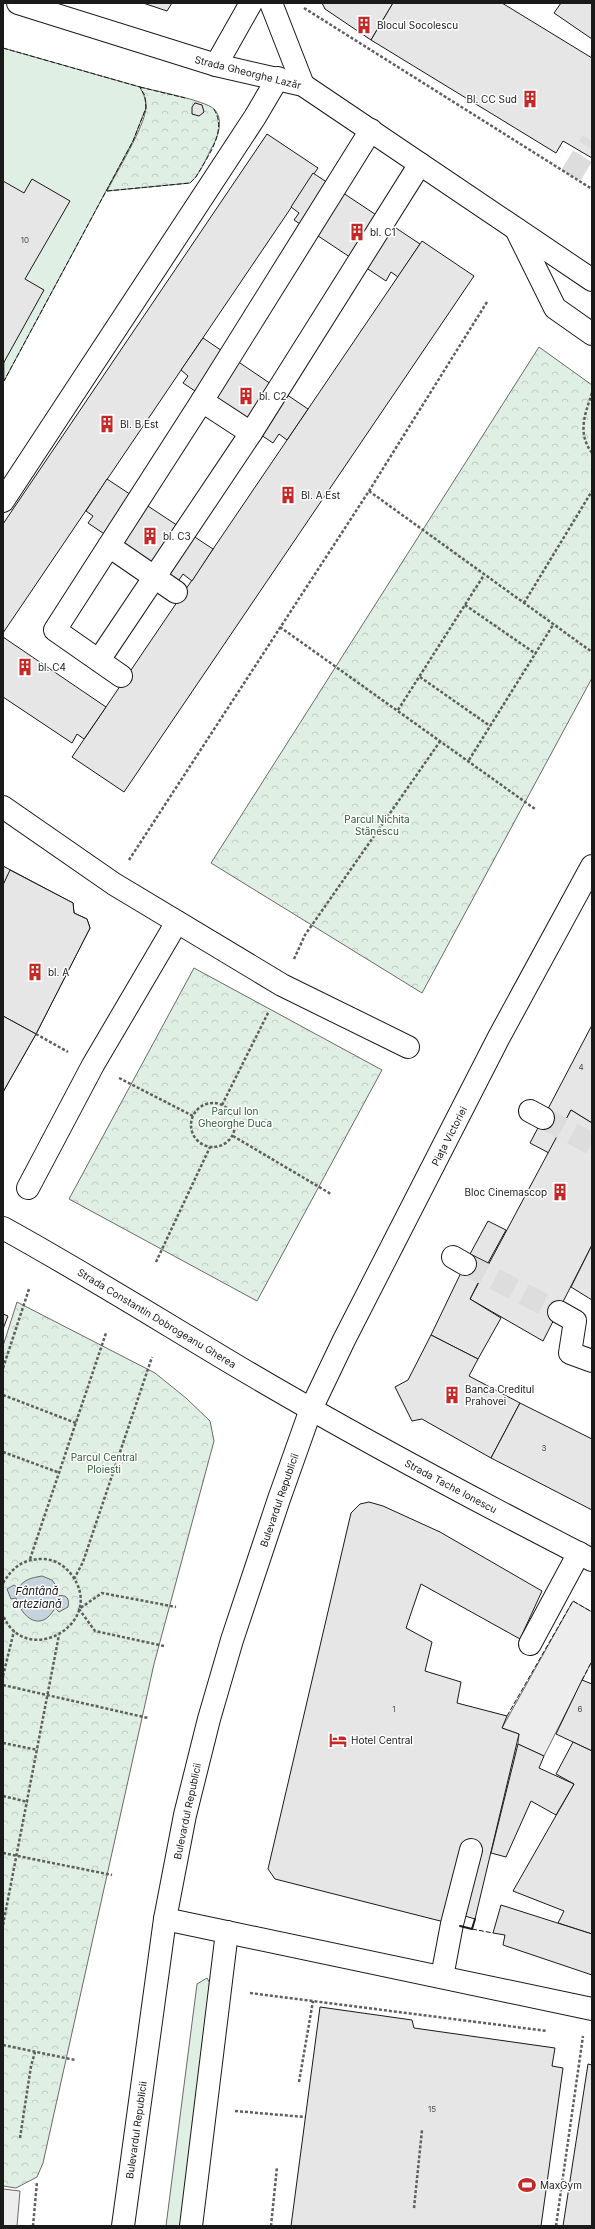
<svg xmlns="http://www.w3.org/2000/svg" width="595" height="2229" viewBox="0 0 595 2229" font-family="Inter,sans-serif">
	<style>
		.green { fill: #e0efe3; stroke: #6a6a6a }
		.park { fill: url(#park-crowns); stroke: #6a6a6a }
		.parking { fill: #ededed; stroke: #6a6a6a }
		.water { fill: #c6d2dc; stroke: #6a6a6a }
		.building { fill: #e6e6e6; stroke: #1a1a1a }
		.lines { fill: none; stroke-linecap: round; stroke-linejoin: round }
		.minor-tunnel { stroke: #ddd; stroke-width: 22; stroke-dasharray: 22 11; stroke-linecap: butt }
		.minor-casing { stroke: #1a1a1a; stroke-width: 24 }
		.major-casing { stroke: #1a1a1a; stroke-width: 24 }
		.path { stroke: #5f5f5f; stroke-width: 2.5; stroke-dasharray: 3 2; stroke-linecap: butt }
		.minor { stroke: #fff; stroke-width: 22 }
		.major { stroke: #fff; stroke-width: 22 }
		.fence { stroke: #1a1a1a; stroke-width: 1; stroke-dasharray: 5 2; stroke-linecap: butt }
		.wall { stroke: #1a1a1a; stroke-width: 2 }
		.labels { text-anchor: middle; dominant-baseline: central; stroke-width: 3; stroke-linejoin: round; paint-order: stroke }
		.number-label { font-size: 8px; fill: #4d4d4d }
		.poi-label { font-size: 10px; fill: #1a1a1a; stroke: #fff; text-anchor: start }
		.street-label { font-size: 10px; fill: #1a1a1a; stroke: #fff }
		.park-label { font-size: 10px; fill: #2b5a34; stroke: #fff }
		.water-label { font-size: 11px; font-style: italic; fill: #1a1a1a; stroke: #fff }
	</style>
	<defs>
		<pattern id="park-crowns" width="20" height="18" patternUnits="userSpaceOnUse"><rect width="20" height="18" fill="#e0efe3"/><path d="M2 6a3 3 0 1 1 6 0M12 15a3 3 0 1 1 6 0" fill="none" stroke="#c0ccc2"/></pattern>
	</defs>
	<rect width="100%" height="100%" fill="#fff"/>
	<g class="green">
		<path d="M3,48L140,87L145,96L146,108L133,141L4,381Z"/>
		<path d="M207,1978L212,1987L181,2226H166L197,1984Z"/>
	</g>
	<g class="park">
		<path d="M140,87C155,91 204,100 214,109C225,120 217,139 211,149C205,161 200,174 190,183L107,191C117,171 144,128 146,108C147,100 143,94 140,87Z"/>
		<path d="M539,347L592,385V678L422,993L211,863Z"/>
		<path d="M194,968L382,1070L257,1301L69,1199Z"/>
		<path d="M17,1302L155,1373L186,1398L210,1421L214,1441L154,1664L43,2163L37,2177L16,2188L3,2186V1346Z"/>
	</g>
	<g class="parking">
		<path d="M573,1601L592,1612V1661L544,1756L518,1744L519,1734L502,1728Z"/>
		<path d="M3,2189L20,2191L17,2226H3Z"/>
	</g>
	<path class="water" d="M42,1576L52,1580L57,1587V1596C66,1594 70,1598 68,1607L59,1612L55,1608C41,1633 22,1618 16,1598L11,1599L7,1589L14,1585L18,1588C25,1579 31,1578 42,1576Z"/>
	<g class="building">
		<path d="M143,3H172L167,11Z"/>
		<path d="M322,3H393L371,40L325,9Z"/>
		<path d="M393,3H502L592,58V158L563,141L556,153L371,40Z"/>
		<path d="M561,3H592V39L554,13Z"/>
		<path d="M195,103L202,105L204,112L199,116L192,114V107Z"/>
		<path d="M267,134L318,168L3,633V524Z"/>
		<path d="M313,173L420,244L398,277L391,272L386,281L294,220L299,213L291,207Z"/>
		<path d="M32,179L70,201L25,279L44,290L3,364V181L24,193Z"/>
		<path d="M422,241L474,276L124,792L72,757Z"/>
		<path d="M203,338L308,409L287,440L279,434L273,443L183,383L188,376L181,370Z"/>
		<path d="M107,479L213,549L192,581L183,574L177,583L88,523L93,516L86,511Z"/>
		<path d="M3,637L106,707L84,739L77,734L72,743L3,697Z"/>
		<path d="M3,866L73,903L74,913L87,919L90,928L36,1034L3,1092Z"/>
		<path d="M10,870L73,903L74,913L87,919L90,928L36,1034L3,1016V885Z"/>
		<path d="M3,1016L36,1034L3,1092Z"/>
		<path d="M592,1025V1123L571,1110L549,1153L530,1143Z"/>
		<path d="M571,1110L592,1123V1245L543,1341L470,1299Z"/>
		<path d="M488,1221L506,1230L488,1263L470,1254Z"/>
		<path d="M592,1245V1300L571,1287Z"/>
		<path d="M470,1254L488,1263L470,1299L501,1318L478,1359L431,1335Z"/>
		<path d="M3,1314L8,1316L3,1329Z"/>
		<path d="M431,1335L478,1359L469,1376L520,1403L491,1458L422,1419L412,1421L395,1387L408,1380Z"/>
		<path d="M520,1403L592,1439V1510L491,1458Z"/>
		<path d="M369,1502L383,1506L440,1532L542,1591L520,1639L421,1584L406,1628L432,1642L425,1671L461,1682L457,1703L507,1716L502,1728L519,1734L475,1919L465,1916L460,1926L275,1879L268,1869L351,1513L360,1504Z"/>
		<path d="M582,1680L592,1684V1751L556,1734Z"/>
		<path d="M573,1742L592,1751V1934L558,1923L564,1911L513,1891L574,1784L556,1774Z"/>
		<path d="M518,1744L544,1756L539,1768L574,1784L556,1815L531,1801L506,1857L491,1853Z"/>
		<path d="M501,1905L592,1934V1975L503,1945L505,1935L493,1933Z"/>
		<path d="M320,2007L412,2020L414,2028L555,2048L552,2066L563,2068L541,2226H291Z"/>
		<path d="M588,2064L592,2065V2226H563Z"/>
	</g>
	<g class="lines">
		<g class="minor-tunnel">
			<path d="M571,175L592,141"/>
			<path d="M543,1118L592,1144"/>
			<path d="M465,1264L559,1312"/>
		</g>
		<g class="minor-casing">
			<g id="minor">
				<path d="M202,401L251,433"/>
				<path d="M3,501L255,117L278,78"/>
				<path d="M109,546L176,592"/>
				<path d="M99,660L251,433L420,164"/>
				<path d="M121,676L55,630L202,401L371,130"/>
				<path d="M3,807L114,884L282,985L408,1047"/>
				<path d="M530,1111L543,1118"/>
				<path d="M28,1188L93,1065L177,922"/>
				<path d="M453,1257L465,1264"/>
				<path d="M559,1312L575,1321L570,1353L592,1361"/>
				<path d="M530,1644L579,1553"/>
				<path d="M165,1919L592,2009"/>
				<path d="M442,1977L452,1924L471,1850"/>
				<path d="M191,2226L227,1932"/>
			</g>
		</g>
		<g class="major-casing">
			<g id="major">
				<path d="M18,3L216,65L303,85L592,280"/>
				<path d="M271,3L303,85"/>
				<path d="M216,65L251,3"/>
				<path d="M516,229L555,308L592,334"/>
				<path d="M3,1228C83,1272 161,1321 240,1368C355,1436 473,1499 592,1560"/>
				<path d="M123,2226L165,1919L185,1815L209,1719L232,1640L279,1499L311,1409L344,1340L499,1037L592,866"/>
			</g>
		</g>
		<g class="path">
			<path d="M304,8L592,189"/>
			<path d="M592,393C585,414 577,433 592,453"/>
			<path d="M369,491L592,652"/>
			<path d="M524,603L592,491"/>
			<path d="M465,605L536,654"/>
			<path d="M280,627L535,809"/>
			<path d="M420,677L490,726"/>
			<path d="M398,710L484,575"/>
			<path d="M469,760L553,625"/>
			<path d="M129,860L369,491L487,302"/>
			<path d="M294,959L305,935L441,740"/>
			<path d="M36,1034L68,1052"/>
			<path d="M119,1078L193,1116"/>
			<circle cx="213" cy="1125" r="22"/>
			<path d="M222,1105L269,1011"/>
			<path d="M233,1136L331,1194"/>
			<path d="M156,1262L210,1147"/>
			<path d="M3,1368L29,1289"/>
			<path d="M3,1395L76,1423"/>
			<path d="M3,1452L60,1473"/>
			<path d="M30,1559L106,1333"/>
			<path d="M74,1579L83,1562L152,1357"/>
			<path d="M3,1583C13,1567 23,1559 42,1559C54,1559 64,1565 71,1574C109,1623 25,1670 3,1615"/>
			<path d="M164,1646L95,1631L79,1609L102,1593L176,1607"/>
			<path d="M3,1676L14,1631"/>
			<path d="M3,1685L148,1718"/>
			<path d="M3,1743L38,1750"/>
			<path d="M3,1796L28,1802"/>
			<path d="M3,1853L112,1875"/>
			<path d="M3,1925L59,1635"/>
			<path d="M250,1993L547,2031"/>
			<path d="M3,2045L75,2060"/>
			<path d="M299,2082L313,2001"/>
			<path d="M235,2111L305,2117"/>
			<path d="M20,2138L31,2066L35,2052"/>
			<path d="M414,2208L422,2130"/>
			<path d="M33,2226L37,2182"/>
			<path d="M271,2226L277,2167"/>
			<path d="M556,2226L583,2036"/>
		</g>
		<use href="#minor" class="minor"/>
		<use href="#major" class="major"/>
		<g class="fence">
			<path d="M3,48L140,87L145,96L146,108L133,141L4,381L3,380"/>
			<path d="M140,87L185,98"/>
			<path d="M107,191L190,183L196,177C207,157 229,130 213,108"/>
			<path d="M582,1680L592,1661"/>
			<path d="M507,1716L573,1601L592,1612"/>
			<path d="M472,1929L493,1933"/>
		</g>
		<path class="wall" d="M460,1926L472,1929L475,1919"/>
	</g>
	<defs>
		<g id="building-bare" transform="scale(1.38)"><path d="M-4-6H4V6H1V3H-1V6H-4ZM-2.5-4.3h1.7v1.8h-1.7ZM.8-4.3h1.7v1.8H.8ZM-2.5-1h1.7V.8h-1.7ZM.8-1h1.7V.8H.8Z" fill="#c62828" stroke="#fff" stroke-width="2.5" paint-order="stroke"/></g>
		<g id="hotel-bare" transform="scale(1.38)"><path d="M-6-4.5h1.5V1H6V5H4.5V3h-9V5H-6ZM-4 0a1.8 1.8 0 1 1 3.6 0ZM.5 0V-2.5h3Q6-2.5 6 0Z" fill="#c62828" stroke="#fff" stroke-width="2.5" paint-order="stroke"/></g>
		<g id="stadium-bare" transform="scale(1.38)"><path d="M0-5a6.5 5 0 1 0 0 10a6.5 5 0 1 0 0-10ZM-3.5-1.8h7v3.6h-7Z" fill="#c62828" stroke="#fff" stroke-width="2.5" paint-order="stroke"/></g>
	</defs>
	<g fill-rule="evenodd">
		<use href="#building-bare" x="364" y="25"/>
		<use href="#building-bare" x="530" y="99"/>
		<use href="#building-bare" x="357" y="232"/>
		<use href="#building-bare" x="246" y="396"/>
		<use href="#building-bare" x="107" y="424"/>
		<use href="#building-bare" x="288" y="495"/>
		<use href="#building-bare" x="150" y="536"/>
		<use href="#building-bare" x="25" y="667"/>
		<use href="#building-bare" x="35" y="972"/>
		<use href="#building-bare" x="560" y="1192"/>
		<use href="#building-bare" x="452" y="1395"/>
		<use href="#hotel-bare" x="338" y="1740"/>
		<use href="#stadium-bare" x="527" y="2185"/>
	</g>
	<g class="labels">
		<g class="number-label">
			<text x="25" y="240">10</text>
			<text x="581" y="1067">4</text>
			<text x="544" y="1448">3</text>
			<text x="394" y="1709">1</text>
			<text x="580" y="1709">6</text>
			<text x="432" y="2109">15</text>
		</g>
		<g class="poi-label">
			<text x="377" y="25">Blocul Socolescu</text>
			<text x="517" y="99" text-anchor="end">Bl. CC Sud</text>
			<text x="370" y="232">bl. C1</text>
			<text x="259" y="396">bl. C2</text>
			<text x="120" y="424">Bl. B Est</text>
			<text x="301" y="495">Bl. A Est</text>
			<text x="163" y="536">bl. C3</text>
			<text x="38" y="667">bl. C4</text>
			<text x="48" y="972">bl. A</text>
			<text x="547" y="1192" text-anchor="end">Bloc Cinemascop</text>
			<text x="465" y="1389">Banca Creditul<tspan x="465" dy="12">Prahovei</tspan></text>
			<text x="351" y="1740">Hotel Central</text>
			<text x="540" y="2185">MaxGym</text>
		</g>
		<g class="street-label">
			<text transform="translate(248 72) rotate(14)">Strada Gheorghe Lazăr</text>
			<text transform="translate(449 1136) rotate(-63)">Piața Victoriei</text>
			<text transform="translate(157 1318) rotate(31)">Strada Constantin Dobrogeanu Gherea</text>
			<text transform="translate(451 1486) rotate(28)">Strada Tache Ionescu</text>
			<text transform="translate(279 1500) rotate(-71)">Bulevardul Republicii</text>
			<text transform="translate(187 1811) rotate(-78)">Bulevardul Republicii</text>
			<text transform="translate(136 2130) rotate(-82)">Bulevardul Republicii</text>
		</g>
		<g class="park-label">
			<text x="377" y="819">Parcul Nichita<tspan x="377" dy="12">Stănescu</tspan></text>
			<text x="235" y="1111">Parcul Ion<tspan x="235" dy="12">Gheorghe Duca</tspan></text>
			<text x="104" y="1457">Parcul Central<tspan x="104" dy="12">Ploiesti</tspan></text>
		</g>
		<g class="water-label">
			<text x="37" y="1591">Fântână<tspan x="37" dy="13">arteziană</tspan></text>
		</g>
	</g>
	<rect width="595" height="2229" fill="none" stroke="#1a1a1a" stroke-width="8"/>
</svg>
